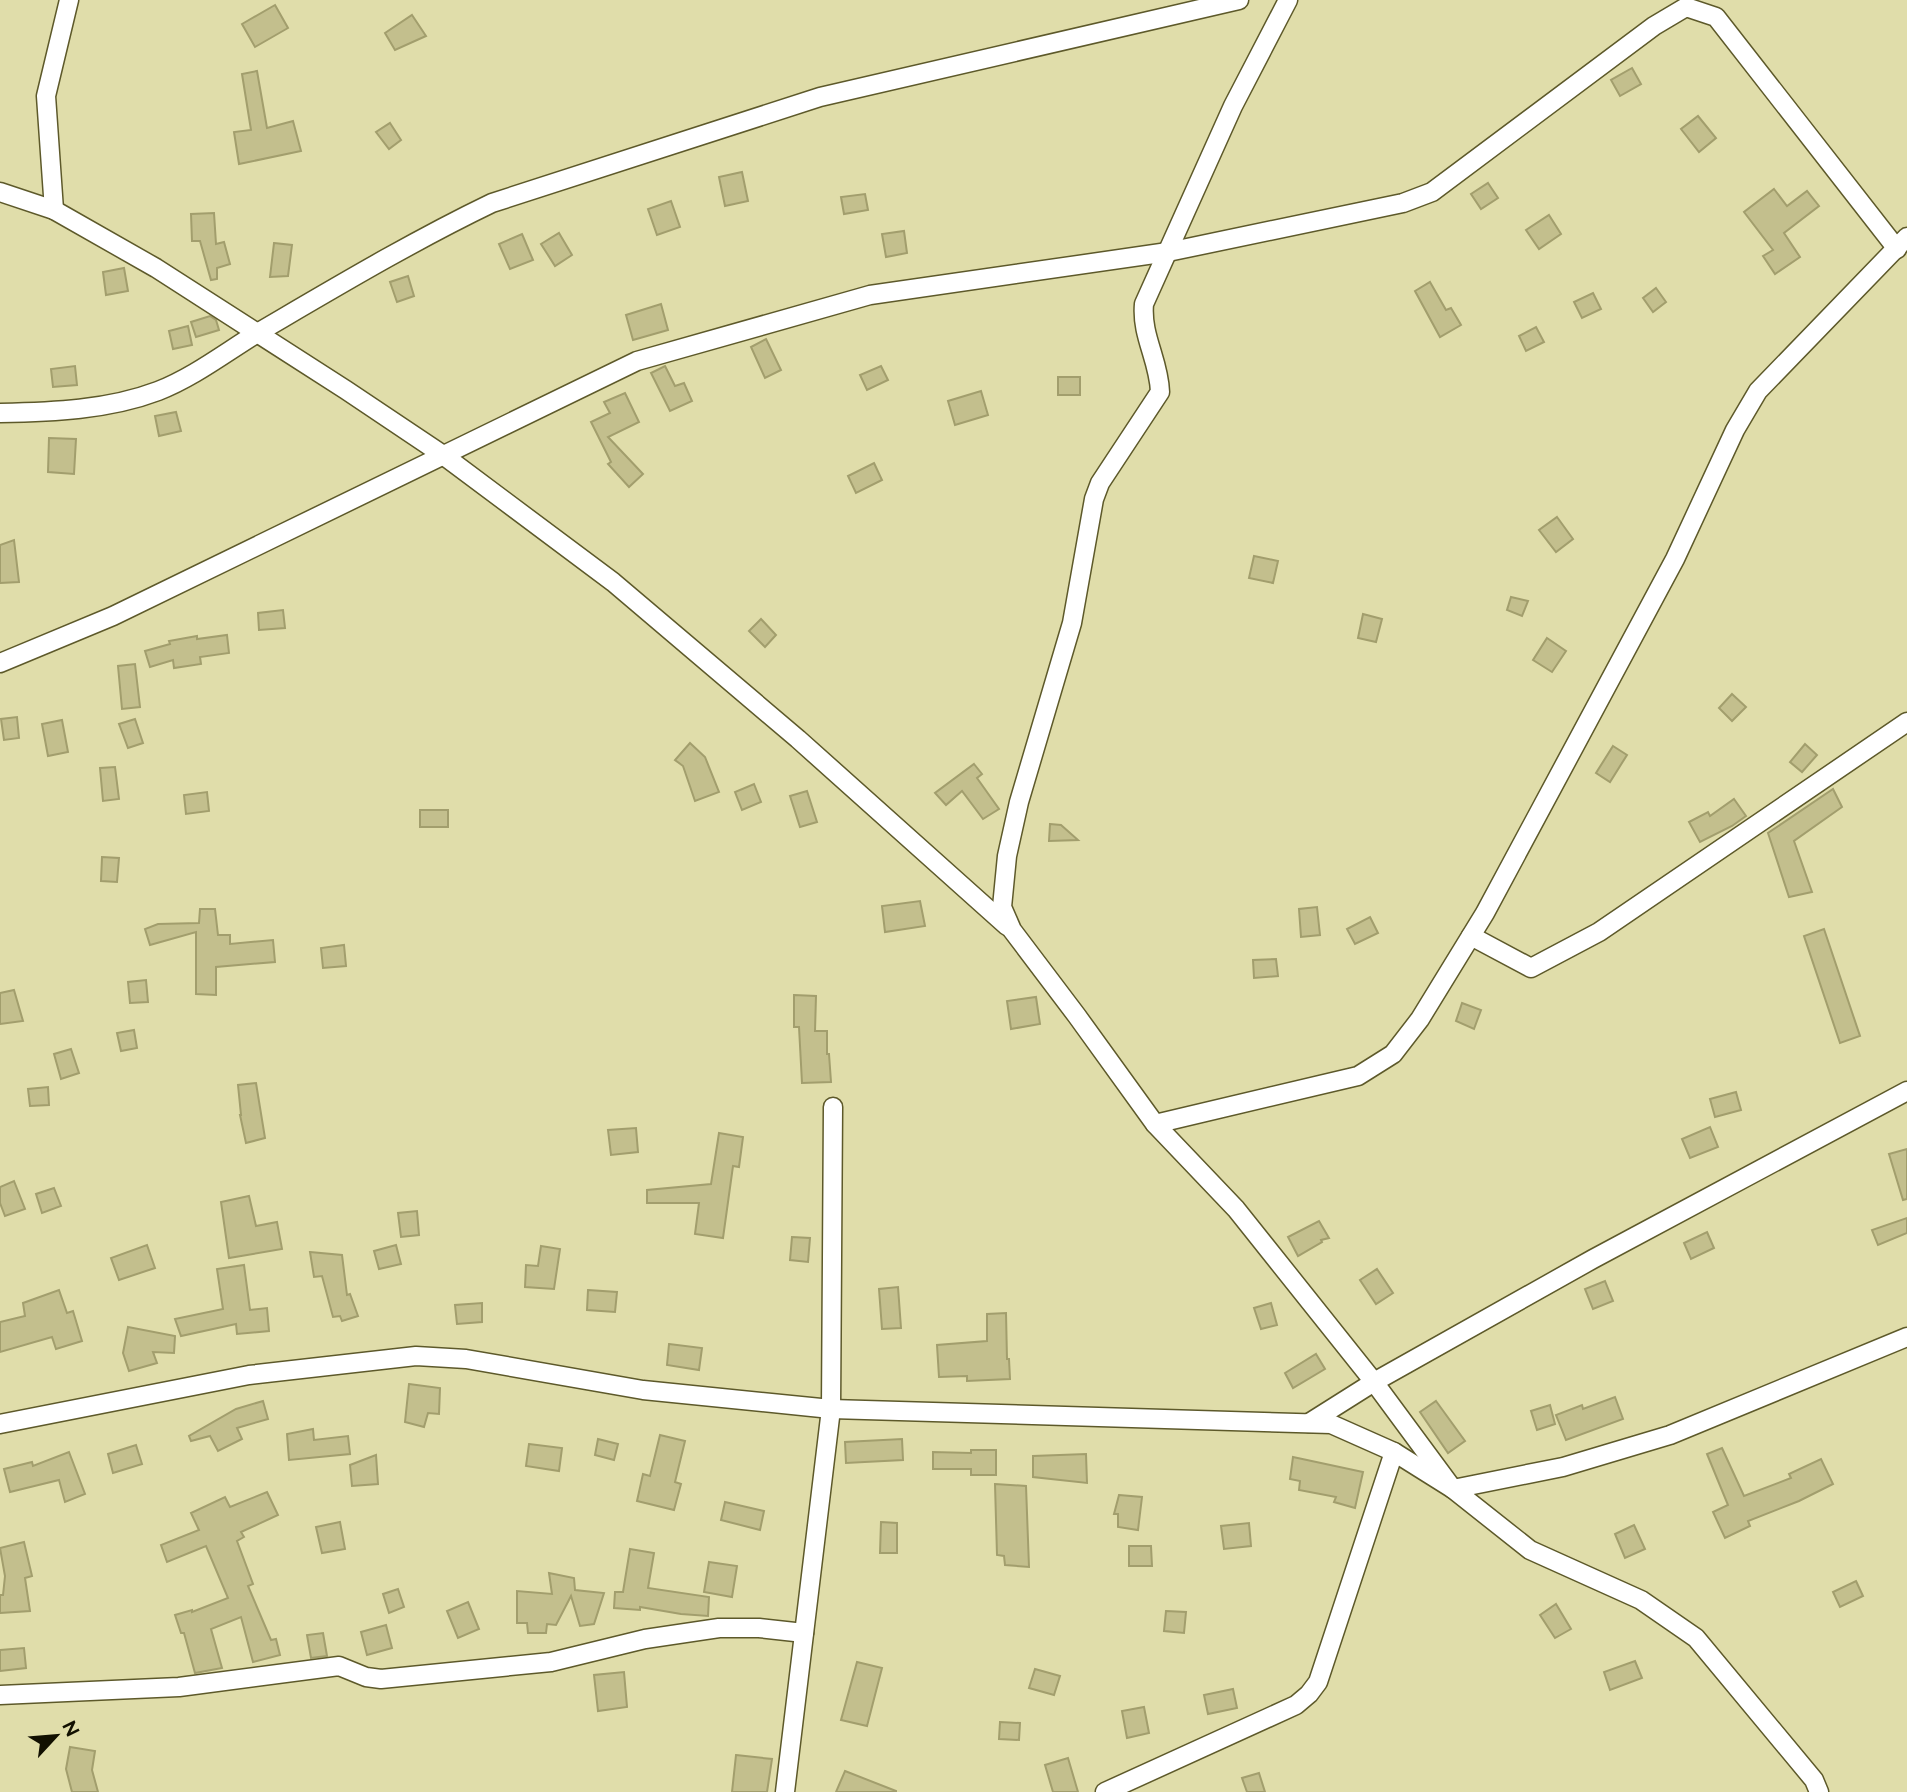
<svg xmlns="http://www.w3.org/2000/svg" width="1907" height="1792" viewBox="0 0 1907 1792" font-family="Raleway,sans-serif">
	<style>
		.building { fill: #c3bf8d; stroke: #a29e6d; stroke-width: 2 }
		.lines { fill: none; stroke-linecap: round; stroke-linejoin: round }
		.street-casing { stroke: #5d592a; stroke-width: 21 }
		.street { stroke: #fff; stroke-width: 18 }
	</style>
	<rect width="100%" height="100%" fill="#e0ddaa"/>
	<g class="building">
		<path d="M275,5L288,28L255,47L242,24Z"/>
		<path d="M412,15L426,36L395,50L385,33Z"/>
		<path d="M1632,68L1641,84L1620,96L1611,80Z"/>
		<path d="M257,71L267,128L293,121L301,151L239,164L234,132L251,130L242,74Z"/>
		<path d="M1698,116L1716,138L1699,152L1681,129Z"/>
		<path d="M390,123L401,140L389,149L376,132Z"/>
		<path d="M742,172L748,201L725,206L719,177Z"/>
		<path d="M1488,183L1498,198L1481,209L1471,194Z"/>
		<path d="M1774,189L1787,206L1807,191L1819,206L1784,233L1800,257L1775,274L1763,256L1773,250L1744,212Z"/>
		<path d="M865,194L868,210L844,214L841,197Z"/>
		<path d="M671,201L680,227L657,235L648,209Z"/>
		<path d="M214,213L216,244L224,242L230,264L217,268V279L211,280L200,241H192L191,214Z"/>
		<path d="M1549,215L1561,234L1539,249L1526,230Z"/>
		<path d="M904,231L907,253L886,257L882,234Z"/>
		<path d="M559,233L572,255L555,266L541,244Z"/>
		<path d="M522,234L533,260L510,269L499,244Z"/>
		<path d="M274,243L292,245L288,276L270,277Z"/>
		<path d="M124,268L128,291L106,295L103,272Z"/>
		<path d="M408,276L414,296L397,302L390,282Z"/>
		<path d="M1430,282L1446,310L1451,308L1461,325L1440,337L1415,291Z"/>
		<path d="M1656,288L1666,302L1653,312L1643,298Z"/>
		<path d="M1593,293L1601,309L1582,318L1574,302Z"/>
		<path d="M661,304L668,330L633,340L626,315Z"/>
		<path d="M210,316L216,320L219,330L196,337L191,322Z"/>
		<path d="M188,326L192,345L173,349L169,331Z"/>
		<path d="M1536,327L1544,342L1526,351L1519,336Z"/>
		<path d="M766,339L781,370L765,378L751,347Z"/>
		<path d="M75,366L77,385L53,387L51,369Z"/>
		<path d="M665,366L675,386L684,383L692,401L670,411L651,373Z"/>
		<path d="M881,366L888,380L867,390L860,375Z"/>
		<rect x="1058" y="377" width="22" height="18"/>
		<path d="M981,391L988,415L955,425L948,401Z"/>
		<path d="M625,393L639,422L608,437L643,474L629,487L608,464L611,462L591,422L610,413L604,402Z"/>
		<path d="M176,412L181,431L159,436L155,416Z"/>
		<path d="M49,438L76,439L74,474L48,472Z"/>
		<path d="M874,463L882,480L856,493L848,476Z"/>
		<path d="M1557,517L1573,539L1556,552L1539,530Z"/>
		<path d="M14,540L19,582L0,583V545Z"/>
		<path d="M1254,556L1278,561L1273,583L1249,578Z"/>
		<path d="M1511,597L1528,601L1522,616L1507,610Z"/>
		<path d="M283,610L285,628L259,630L258,613Z"/>
		<path d="M1363,614L1382,619L1376,642L1358,638Z"/>
		<path d="M761,619L776,635L765,647L749,631Z"/>
		<path d="M227,635L229,653L200,657L201,664L174,668L173,660L150,667L145,651L170,644L169,641L197,636V639Z"/>
		<path d="M1547,638L1566,651L1552,672L1533,660Z"/>
		<path d="M135,664L140,707L122,709L118,666Z"/>
		<path d="M1732,694L1746,707L1732,721L1719,708Z"/>
		<path d="M17,717L19,738L4,740L1,719Z"/>
		<path d="M135,719L143,743L128,748L119,724Z"/>
		<path d="M62,720L68,752L48,756L42,724Z"/>
		<path d="M690,743L705,757L719,792L695,801L683,766L675,760Z"/>
		<path d="M1805,744L1817,755L1802,772L1790,762Z"/>
		<path d="M1613,746L1627,755L1610,782L1596,773Z"/>
		<path d="M974,764L982,774L977,778L999,809L983,819L962,791L946,805L935,793Z"/>
		<path d="M115,767L119,799L103,801L100,768Z"/>
		<path d="M754,784L761,802L742,810L735,792Z"/>
		<path d="M1833,789L1842,807L1794,841L1812,892L1789,897L1768,833Z"/>
		<path d="M807,791L817,822L800,827L790,796Z"/>
		<path d="M207,792L209,811L186,814L184,795Z"/>
		<path d="M1734,799L1746,816L1732,826L1700,842L1689,822L1708,812L1710,816Z"/>
		<rect x="420" y="810" width="28" height="17"/>
		<path d="M1050,824L1061,825L1078,840L1049,841Z"/>
		<path d="M102,857L119,858L117,882L101,881Z"/>
		<path d="M920,901L925,926L885,932L882,906Z"/>
		<path d="M1317,907L1320,935L1301,937L1299,909Z"/>
		<path d="M200,909H215L218,935H230V944L273,940L275,962L216,967V995L196,994V932L150,945L145,929L158,924L199,923Z"/>
		<path d="M1370,917L1378,933L1355,944L1347,929Z"/>
		<path d="M1824,929L1860,1036L1840,1043L1804,936Z"/>
		<path d="M344,945L346,966L323,968L321,948Z"/>
		<path d="M1276,959L1278,976L1254,978L1253,960Z"/>
		<path d="M146,980L148,1002L130,1003L128,982Z"/>
		<path d="M14,990L23,1021L0,1024V993Z"/>
		<path d="M794,995L816,996L815,1031H827V1054H829L831,1082L802,1083L799,1027H794Z"/>
		<path d="M1036,997L1040,1024L1011,1029L1007,1001Z"/>
		<path d="M1462,1003L1481,1010L1474,1029L1456,1021Z"/>
		<path d="M134,1030L137,1048L121,1051L117,1033Z"/>
		<path d="M71,1049L79,1073L61,1079L54,1054Z"/>
		<path d="M256,1083L265,1138L246,1143L240,1115H241L238,1085Z"/>
		<path d="M48,1087L49,1105L30,1106L28,1089Z"/>
		<path d="M1736,1092L1741,1110L1715,1117L1710,1099Z"/>
		<path d="M1710,1127L1718,1147L1690,1158L1682,1139Z"/>
		<path d="M636,1128L638,1152L611,1155L608,1130Z"/>
		<path d="M719,1133L743,1137L739,1167L733,1166L723,1238L695,1234L699,1203H647V1190L711,1184Z"/>
		<path d="M1907,1149V1199L1903,1200L1889,1154Z"/>
		<path d="M14,1181L25,1209L5,1216L0,1203V1187Z"/>
		<path d="M54,1188L61,1206L42,1213L36,1194Z"/>
		<path d="M249,1196L256,1226L277,1222L282,1249L229,1258L221,1202Z"/>
		<path d="M417,1211L419,1235L401,1237L398,1213Z"/>
		<path d="M1907,1218V1233L1878,1245L1872,1230Z"/>
		<path d="M1319,1221L1329,1238L1321,1240L1322,1242L1298,1256L1288,1237Z"/>
		<path d="M1707,1232L1714,1248L1691,1259L1684,1243Z"/>
		<path d="M792,1237L810,1238L808,1262L790,1260Z"/>
		<path d="M147,1245L155,1268L119,1280L111,1258Z"/>
		<path d="M396,1245L401,1264L379,1269L374,1251Z"/>
		<path d="M541,1246L560,1249L554,1289L525,1287L526,1265L538,1266Z"/>
		<path d="M310,1252L342,1255L347,1295L350,1294L358,1316L342,1321L340,1316L333,1317L322,1276L314,1277Z"/>
		<path d="M244,1265L250,1310L267,1308L269,1331L237,1334L236,1324L181,1336L175,1319L223,1309L217,1269Z"/>
		<path d="M1377,1269L1393,1293L1376,1304L1360,1280Z"/>
		<path d="M1605,1281L1613,1301L1593,1309L1585,1289Z"/>
		<path d="M898,1287L901,1328L882,1329L879,1289Z"/>
		<path d="M59,1290L67,1313L73,1311L82,1341L56,1349L52,1337L0,1352V1322L25,1316L23,1303Z"/>
		<path d="M588,1290L617,1292L615,1312L587,1310Z"/>
		<path d="M482,1303V1322L457,1324L455,1305Z"/>
		<path d="M1271,1303L1277,1325L1261,1329L1254,1308Z"/>
		<path d="M1006,1313L1007,1359H1009L1010,1379L967,1381V1376L939,1377L937,1345L987,1341V1314Z"/>
		<path d="M128,1327L175,1336L174,1353L153,1352L157,1363L129,1371L123,1353Z"/>
		<path d="M669,1344L702,1348L699,1370L667,1365Z"/>
		<path d="M1316,1354L1325,1369L1293,1388L1285,1373Z"/>
		<path d="M409,1384L440,1388L439,1414L428,1413L424,1427L405,1422Z"/>
		<path d="M1615,1397L1623,1419L1566,1440L1556,1415L1582,1405L1583,1409Z"/>
		<path d="M263,1401L268,1419L237,1428L242,1439L218,1451L210,1436L191,1441L189,1436L236,1409Z"/>
		<path d="M1436,1401L1465,1441L1448,1453L1420,1412Z"/>
		<path d="M1550,1405L1555,1424L1537,1430L1531,1411Z"/>
		<path d="M313,1429L314,1440L348,1436L350,1454L289,1460L287,1434Z"/>
		<path d="M660,1435L685,1441L675,1482L681,1484L674,1510L637,1501L643,1474L650,1476Z"/>
		<path d="M598,1439L618,1444L614,1460L595,1455Z"/>
		<path d="M902,1439L903,1460L846,1463L845,1442Z"/>
		<path d="M529,1444L562,1448L559,1471L526,1466Z"/>
		<path d="M136,1445L142,1464L113,1473L108,1454Z"/>
		<path d="M1722,1448L1744,1496L1791,1478L1789,1474L1821,1459L1833,1484L1799,1501L1748,1521L1750,1526L1725,1538L1713,1512L1728,1505L1707,1454Z"/>
		<path d="M971,1450H996V1475H971V1469H933V1452L971,1453Z"/>
		<path d="M69,1452L85,1494L65,1502L59,1480L10,1492L4,1469L32,1462L33,1466Z"/>
		<path d="M1086,1454L1087,1483L1033,1477V1456Z"/>
		<path d="M376,1455L378,1484L352,1486L350,1465Z"/>
		<path d="M1293,1457L1363,1472L1355,1508L1334,1502L1336,1497L1299,1490L1300,1481L1290,1479Z"/>
		<path d="M995,1484L1026,1486L1029,1567L1005,1565L1004,1556L997,1555Z"/>
		<path d="M267,1492L278,1515L241,1532L244,1537L237,1541L253,1584L248,1586L271,1640L276,1639L280,1655L253,1662L241,1617L211,1629L222,1668L195,1673L184,1633H181L175,1615L192,1610V1612L228,1598L206,1546L167,1562L161,1545L199,1530L191,1513L225,1497L230,1507Z"/>
		<path d="M1119,1495L1142,1497L1138,1530L1118,1527V1514H1114Z"/>
		<path d="M725,1502L764,1511L760,1530L721,1520Z"/>
		<path d="M340,1522L345,1549L322,1553L316,1527Z"/>
		<path d="M881,1522L897,1523V1553H880Z"/>
		<path d="M1249,1523L1251,1546L1224,1549L1221,1526Z"/>
		<path d="M1634,1525L1645,1549L1625,1558L1615,1534Z"/>
		<path d="M24,1542L32,1576L25,1578L30,1611L0,1613V1595H3L5,1576L0,1548Z"/>
		<path d="M1129,1546H1151L1152,1566H1129Z"/>
		<path d="M630,1549L654,1553L648,1588L709,1597L708,1616L681,1614L640,1607V1610L614,1608L615,1592H623Z"/>
		<path d="M709,1562L737,1566L732,1597L704,1592Z"/>
		<path d="M549,1573L574,1578L575,1590L604,1593L594,1624L580,1626L571,1596L556,1625L547,1624L546,1633H528L527,1623H517V1591L552,1594Z"/>
		<path d="M1856,1581L1863,1596L1840,1607L1833,1592Z"/>
		<path d="M398,1589L404,1607L389,1613L383,1594Z"/>
		<path d="M468,1602L479,1629L458,1638L447,1611Z"/>
		<path d="M1556,1604L1571,1629L1555,1638L1540,1615Z"/>
		<path d="M1166,1611L1186,1612L1184,1633L1164,1631Z"/>
		<path d="M386,1625L392,1648L367,1655L361,1632Z"/>
		<path d="M323,1633L327,1656L311,1658L307,1635Z"/>
		<path d="M24,1648L26,1668L0,1671V1650Z"/>
		<path d="M1635,1661L1642,1678L1610,1690L1604,1672Z"/>
		<path d="M857,1662L882,1668L867,1726L841,1720Z"/>
		<path d="M1035,1669L1060,1676L1054,1695L1029,1688Z"/>
		<path d="M624,1672L627,1707L598,1711L594,1675Z"/>
		<path d="M1233,1689L1237,1708L1208,1714L1204,1695Z"/>
		<path d="M1144,1707L1149,1733L1127,1738L1122,1711Z"/>
		<path d="M1000,1722L1020,1723L1019,1740L999,1739Z"/>
		<path d="M70,1747L95,1751L92,1770L98,1792H72L66,1769Z"/>
		<path d="M736,1755L772,1759L767,1792H732Z"/>
		<path d="M1068,1758L1078,1792H1053L1045,1765Z"/>
		<path d="M845,1771L896,1791V1792H836Z"/>
		<path d="M1259,1773L1265,1792H1247L1242,1778Z"/>
	</g>
	<g class="lines">
		<g class="street-casing">
			<g id="street">
				<path d="M1288,0L1233,106L1144,304C1141,336 1159,360 1160,392L1100,483L1094,499L1072,623L1019,802L1007,856L1002,907L1012,930L1077,1016L1155,1124L1236,1209L1374,1382L1453,1489L1530,1550L1641,1600L1696,1638L1814,1780L1819,1792"/>
				<path d="M0,192L54,210L156,268L346,390L443,455L613,582L798,739L1007,926"/>
				<path d="M54,210L46,96L69,0"/>
				<path d="M0,413C52,412 108,410 158,391C194,377 226,352 259,332C336,287 413,241 492,203L820,97L1239,0"/>
				<path d="M0,663L113,616L637,361L870,295L1168,252L1403,203L1432,192L1654,26L1686,7L1716,17L1897,249"/>
				<path d="M1471,936L1531,968L1599,932L1907,722"/>
				<path d="M1155,1124L1358,1076L1393,1054L1420,1019L1485,913L1675,559L1735,430L1758,391L1907,237"/>
				<path d="M1309,1423L1374,1382L1593,1259L1907,1091"/>
				<path d="M0,1424L249,1375L416,1356L466,1359L643,1390L831,1409L1331,1424L1394,1452L1453,1489L1563,1467L1670,1435L1907,1337"/>
				<path d="M0,1695L179,1687L339,1666L366,1677L381,1679L551,1662L645,1639L719,1628H759L804,1633"/>
				<path d="M785,1792L831,1409L833,1107"/>
				<path d="M1105,1792L1296,1705L1309,1694L1318,1682L1394,1452"/>
			</g>
		</g>
		<use href="#street" class="street"/>
	</g>
	<g transform="translate(56 1736) rotate(64)" stroke="#e0ddaa" stroke-width="5" paint-order="stroke">
	<path d="M0-5L12 26L0 18L-12 26Z" fill="#121001"/>
	<text y="-10" font-size="19" font-weight="bold" text-anchor="middle" fill="#121001">N</text>
	</g>
</svg>
